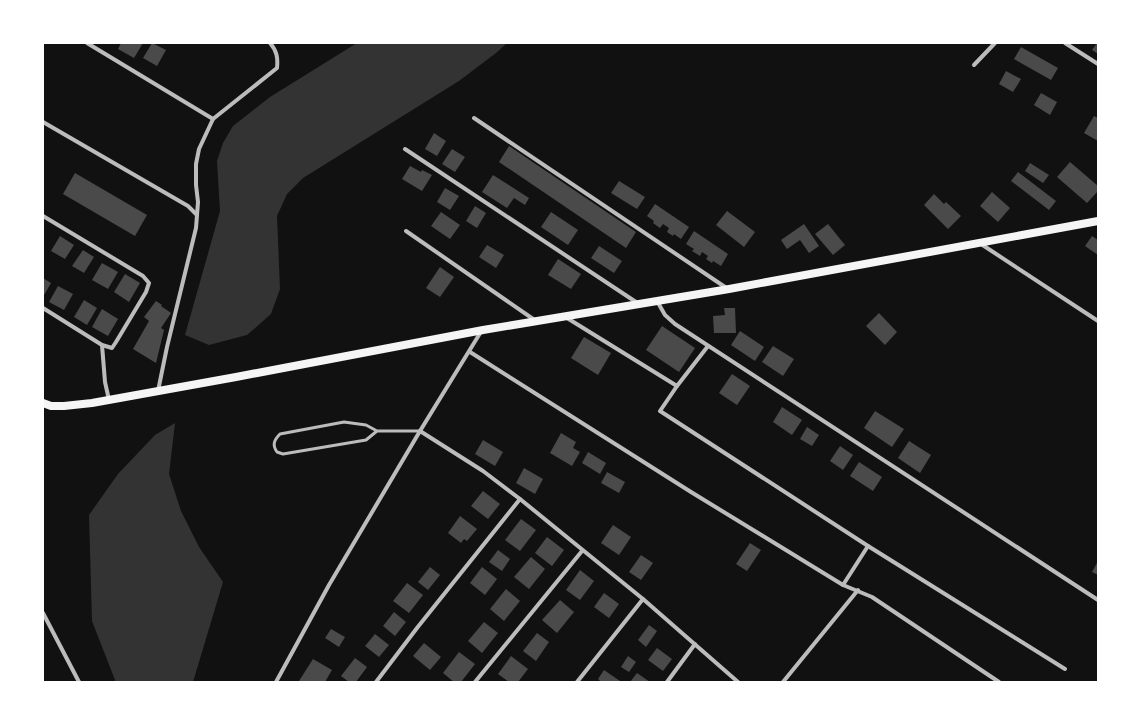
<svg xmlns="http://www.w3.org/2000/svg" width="1141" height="725" viewBox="0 0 1141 725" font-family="Karla,sans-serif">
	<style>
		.water { fill: #333 }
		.building { fill: #4a4a4a }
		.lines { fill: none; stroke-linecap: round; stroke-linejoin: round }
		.service { stroke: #bcbcbc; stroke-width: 3 }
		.minor { stroke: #bcbcbc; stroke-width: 4 }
		.secondary { stroke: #f5f5f5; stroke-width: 8 }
	</style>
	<rect width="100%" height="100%" fill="#111"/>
	<g class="water">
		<path d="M357,43H507L496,53L459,81L303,178L287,194L277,216L280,289L271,314L247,335L209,345L185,335L220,211L217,161L223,143L233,126L270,97Z"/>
		<path d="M175,423L169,474L181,511L199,547L223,582L193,682H114L115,680L92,621L89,515L118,474L155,435Z"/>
	</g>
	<g class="building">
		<path d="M121,43H143L134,58L118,49Z"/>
		<path d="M152,43L166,50L157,66L143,58Z"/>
		<path d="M1097,43H1098V54L1092,50Z"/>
		<path d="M1021,47L1058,68L1051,80L1014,59Z"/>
		<path d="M1006,71L1021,79L1013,92L999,84Z"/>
		<path d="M1041,93L1057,102L1050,115L1034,105Z"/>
		<path d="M1094,116L1098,118V141L1084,133Z"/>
		<path d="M434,133L446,141L437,156L425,149Z"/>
		<path d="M509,146L636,232L626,248L499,162Z"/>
		<path d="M452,149L465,157L455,172L442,164Z"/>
		<path d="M1070,162L1098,186V191L1087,203L1057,177Z"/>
		<path d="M1030,163L1049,175L1043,183L1025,171Z"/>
		<path d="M410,166L421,172L422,170L432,175L422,191L402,179Z"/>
		<path d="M1018,172L1056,201L1049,210L1011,181Z"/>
		<path d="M75,173L147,215L135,236L63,194Z"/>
		<path d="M493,175L529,198L525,205L514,198L507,208L482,192Z"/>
		<path d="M619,181L645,197L637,209L611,193Z"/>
		<path d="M445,188L459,196L450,210L437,202Z"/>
		<path d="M992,192L1010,208L998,222L980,206Z"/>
		<path d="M934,194L944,204L946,202L961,216L948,229L924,205Z"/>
		<path d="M655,204L689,227L681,239L674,234L673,236L667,232L669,228L663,224L660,228L653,223L654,221L647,216Z"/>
		<path d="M475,206L486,213L477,228L466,221Z"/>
		<path d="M727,211L755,232L744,247L716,225Z"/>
		<path d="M441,212L460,225L450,239L431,226Z"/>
		<path d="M551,212L578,230L568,245L541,227Z"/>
		<path d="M804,224L819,246L809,253L800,240L787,249L781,240Z"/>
		<path d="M828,224L845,245L833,255L815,234Z"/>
		<path d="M694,231L728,254L721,266L713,261L712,263L706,259L708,256L702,252L700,256L692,251L694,249L686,244Z"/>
		<path d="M60,236L74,245L65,259L51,251Z"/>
		<path d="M1092,236L1098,240V255L1085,246Z"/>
		<path d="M487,245L504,255L496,268L479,257Z"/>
		<path d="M599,246L622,261L614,273L591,258Z"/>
		<path d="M83,250L94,257L84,273L72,266Z"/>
		<path d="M558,259L581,274L571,289L548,275Z"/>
		<path d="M102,263L118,272L108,289L92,280Z"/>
		<path d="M440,267L454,277L440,297L426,288Z"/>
		<path d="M125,274L140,283L129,302L114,292Z"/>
		<path d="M43,278L51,283L43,297Z"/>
		<path d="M58,286L73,294L64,310L49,302Z"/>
		<path d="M84,300L97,308L87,325L74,317Z"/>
		<path d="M156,301L162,305L161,306L171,313L161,328L164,330L156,363L133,349L149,321L144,317Z"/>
		<path d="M724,308H735L736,333H714L713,316L725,315Z"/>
		<path d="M102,309L118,319L108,336L92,327Z"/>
		<path d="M879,313L897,332L885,345L866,326Z"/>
		<path d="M662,326L695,348L679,372L646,350Z"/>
		<path d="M740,331L764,347L755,361L731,345Z"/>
		<path d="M584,337L611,353L598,375L571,358Z"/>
		<path d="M773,346L794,359L783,376L762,362Z"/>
		<path d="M732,374L750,386L737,405L719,393Z"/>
		<path d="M782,407L802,420L792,435L773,422Z"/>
		<path d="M875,411L904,429L892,447L864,428Z"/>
		<path d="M807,427L819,435L812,446L800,439Z"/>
		<path d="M561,433L576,442L573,448L580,452L572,466L550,453Z"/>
		<path d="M483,440L503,452L495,466L475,454Z"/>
		<path d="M909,441L931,455L920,473L898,458Z"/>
		<path d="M840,446L853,455L843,470L830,461Z"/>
		<path d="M588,452L606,463L600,474L582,463Z"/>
		<path d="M859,462L882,477L873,491L850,476Z"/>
		<path d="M524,468L543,479L535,494L516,483Z"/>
		<path d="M607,472L625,482L619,493L601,483Z"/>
		<path d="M483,491L500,504L488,519L471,506Z"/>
		<path d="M460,516L477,529L467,541L464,539L461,543L448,533Z"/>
		<path d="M521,519L536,530L520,551L505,540Z"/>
		<path d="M613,525L631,537L619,555L601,543Z"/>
		<path d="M547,537L564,550L552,566L535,553Z"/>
		<path d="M750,543L761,550L747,571L736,564Z"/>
		<path d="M498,550L510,559L502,571L489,562Z"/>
		<path d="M641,555L653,563L641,580L629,572Z"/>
		<path d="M531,557L545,569L529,589L514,577Z"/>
		<path d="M1098,561V575L1092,572Z"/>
		<path d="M430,567L440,575L428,590L418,582Z"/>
		<path d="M482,567L497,579L485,595L470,583Z"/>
		<path d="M580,570L594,581L580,600L566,590Z"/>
		<path d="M407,583L423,595L409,613L393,601Z"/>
		<path d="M506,589L520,601L504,621L490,609Z"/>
		<path d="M604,593L619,604L609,618L594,607Z"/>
		<path d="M560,600L574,612L557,633L542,620Z"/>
		<path d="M394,612L406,622L395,636L383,626Z"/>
		<path d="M484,622L498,633L482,653L468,641Z"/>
		<path d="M649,625L657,631L646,647L638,640Z"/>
		<path d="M331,629L345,637L339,647L325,638Z"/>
		<path d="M537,633L549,642L536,661L523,651Z"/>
		<path d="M375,634L389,645L379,657L365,646Z"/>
		<path d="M424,643L441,657L430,670L413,656Z"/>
		<path d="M657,648L672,659L663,671L648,660Z"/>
		<path d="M459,652L475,664L461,682H454L443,673Z"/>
		<path d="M511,656L528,669L518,682H509L498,674Z"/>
		<path d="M628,656L636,662L629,672L621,667Z"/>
		<path d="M355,658L367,667L356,682H349L341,676Z"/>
		<path d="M313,659L332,670L325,682H302L299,681Z"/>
		<path d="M604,670L620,681L618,682H601L598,679Z"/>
		<path d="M637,673L650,682H630Z"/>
	</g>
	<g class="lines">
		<path class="service" d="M377,431L366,440L283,454L277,452C272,445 274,440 280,434L344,422L366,425L377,431H420"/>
		<g class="minor">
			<path d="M87,43L213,119"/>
			<path d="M1065,43L1098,64"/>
			<path d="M974,65L995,43"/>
			<path d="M474,118L728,289"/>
			<path d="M43,122L188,206L197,215"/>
			<path d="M405,149L639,304"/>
			<path d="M43,216L143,276L149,283L146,292L116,342L112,348L102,345L43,308"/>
			<path d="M406,231L536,321"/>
			<path d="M981,244L1098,321"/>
			<path d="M657,301L665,315L675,324L1098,600"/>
			<path d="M567,318L677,386L660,411L868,546L1065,669"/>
			<path d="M102,345L105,382L109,400"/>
			<path d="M470,352L691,492L843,585L872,597L999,682"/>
			<path d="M677,386L708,346"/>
			<path d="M158,391L167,347L196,228L198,202L196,185V164L199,149L213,119L277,68C278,58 277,51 270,43"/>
			<path d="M420,431L483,471L520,499L643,599L738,682"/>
			<path d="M843,585L868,546"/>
			<path d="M43,613L79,682"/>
			<path d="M276,682L329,585L420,431L482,330"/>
			<path d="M376,682L417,628L520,499"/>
			<path d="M475,682L582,551"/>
			<path d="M577,682L643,599"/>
			<path d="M667,682L695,644"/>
			<path d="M783,682L858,590"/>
		</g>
		<path class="secondary" d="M43,403L51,406H64L92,403L236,377L483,330L729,289L1098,221"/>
	</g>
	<rect width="1141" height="725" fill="none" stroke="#ffffff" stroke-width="88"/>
</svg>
